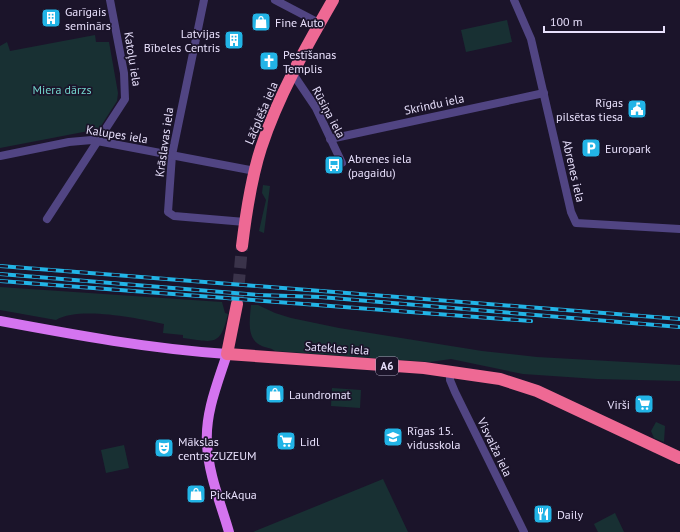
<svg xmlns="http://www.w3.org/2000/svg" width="680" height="532" viewBox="0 0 680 532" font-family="'PT Sans',sans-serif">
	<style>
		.green { fill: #183033 }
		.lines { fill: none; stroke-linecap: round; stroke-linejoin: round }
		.highway-tunnel { stroke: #3a334a; stroke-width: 12; stroke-dasharray: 12 6; stroke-linecap: butt }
		.minor { stroke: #514583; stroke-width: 8 }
		.major { stroke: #d474ef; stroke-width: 10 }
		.highway { stroke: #ee6994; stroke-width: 12 }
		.rail-casing { stroke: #22b4e6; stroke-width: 4 }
		.rail { stroke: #1b142a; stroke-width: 2.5; stroke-dasharray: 8; stroke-linecap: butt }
		.labels { text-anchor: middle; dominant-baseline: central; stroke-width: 3.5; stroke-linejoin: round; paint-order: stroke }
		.shield { fill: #1b142a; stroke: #aaa3bd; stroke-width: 1 }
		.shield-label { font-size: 11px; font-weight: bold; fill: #e8e0fc }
		.poi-label { font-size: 12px; fill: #e8e0fc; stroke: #1b142a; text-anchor: start }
		.street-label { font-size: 12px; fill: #e8e0fc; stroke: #1b142a }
		.park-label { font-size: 12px; fill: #73d5cc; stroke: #1b142a }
	</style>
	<rect width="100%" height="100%" fill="#1b142a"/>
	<g class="green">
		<path d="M507,20L512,42L466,52L461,30Z"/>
		<path d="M95,35L96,42H109L118,93L117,101L99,129L0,148V46L7,42L10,51Z"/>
		<path d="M263,185L270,186L264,233L259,231L266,200L262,193Z"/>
		<path d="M0,287L222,302L225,313L228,314C220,347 214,342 183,338V335L163,333L164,324C137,318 79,306 56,320L0,310Z"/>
		<path d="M251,305H258L275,313L291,318L339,328L482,351L537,357L680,365V381L597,379L523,374L451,359L430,362L275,351C270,347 265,348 260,345C246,338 250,318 251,305Z"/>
		<path d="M332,388L361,390L360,408L331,406Z"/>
		<path d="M656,422L665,426L664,442L654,438L651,431Z"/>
		<path d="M124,445L129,468L106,473L101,450Z"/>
		<path d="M383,479L408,532H253Z"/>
		<path d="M615,513L624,532H598L594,524Z"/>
	</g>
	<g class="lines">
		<path class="highway-tunnel" d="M237,304L242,246"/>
		<g class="minor">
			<path d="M204,0L172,155L168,212L174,216L245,222"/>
			<path d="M275,0L319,23"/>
			<path d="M514,0L531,39L571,212L576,223L680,229"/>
			<path d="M293,74L316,108L342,163"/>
			<path d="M330,139L544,93"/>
			<path d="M0,156L69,142L92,140L255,171"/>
			<path d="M47,219L125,99L124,73L110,0"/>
			<path d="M450,371V380L455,392L524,532"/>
		</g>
		<path class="major" d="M0,321C75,335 151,349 227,354C218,382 205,413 207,443C208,473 221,504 229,532"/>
		<g class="highway">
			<path d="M242,246C246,213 251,179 261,148C278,96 306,47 333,0"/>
			<path d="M237,304L227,354L424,368L500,379L537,391L680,458"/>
		</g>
		<g class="rail-casing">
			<g id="rail">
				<path d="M0,266L680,319"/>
				<path d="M0,274L258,295L320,297L680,327"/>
				<path d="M0,281L531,321"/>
			</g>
		</g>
		<use href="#rail" class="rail"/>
	</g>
	<defs>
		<g id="building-square" transform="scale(1)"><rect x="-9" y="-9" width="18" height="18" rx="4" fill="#22b4e6" stroke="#1b142a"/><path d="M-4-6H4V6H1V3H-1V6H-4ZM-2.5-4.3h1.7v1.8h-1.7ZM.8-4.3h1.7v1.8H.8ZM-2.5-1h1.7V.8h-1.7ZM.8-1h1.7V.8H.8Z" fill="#fff"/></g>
		<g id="shop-square" transform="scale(1)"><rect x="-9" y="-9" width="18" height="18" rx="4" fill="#22b4e6" stroke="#1b142a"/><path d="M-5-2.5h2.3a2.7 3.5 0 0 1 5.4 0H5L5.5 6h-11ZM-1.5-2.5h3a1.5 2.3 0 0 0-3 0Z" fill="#fff"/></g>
		<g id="church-square" transform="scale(1)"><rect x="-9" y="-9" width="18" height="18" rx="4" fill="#22b4e6" stroke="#1b142a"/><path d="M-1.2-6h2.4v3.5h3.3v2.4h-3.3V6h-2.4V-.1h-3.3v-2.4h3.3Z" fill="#fff"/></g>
		<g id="civic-square" transform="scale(1)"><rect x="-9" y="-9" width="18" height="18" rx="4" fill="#22b4e6" stroke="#1b142a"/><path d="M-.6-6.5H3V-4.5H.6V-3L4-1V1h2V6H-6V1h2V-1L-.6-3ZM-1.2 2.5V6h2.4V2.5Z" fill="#fff"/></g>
		<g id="parking-square" transform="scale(1)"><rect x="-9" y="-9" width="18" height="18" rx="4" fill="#22b4e6" stroke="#1b142a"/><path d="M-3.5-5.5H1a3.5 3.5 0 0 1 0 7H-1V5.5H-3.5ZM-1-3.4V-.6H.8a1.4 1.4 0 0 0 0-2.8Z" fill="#fff"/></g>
		<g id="bus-square" transform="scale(1)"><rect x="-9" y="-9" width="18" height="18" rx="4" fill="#22b4e6" stroke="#1b142a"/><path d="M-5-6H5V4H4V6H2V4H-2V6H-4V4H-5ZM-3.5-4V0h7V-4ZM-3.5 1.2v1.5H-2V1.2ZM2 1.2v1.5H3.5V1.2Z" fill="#fff"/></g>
		<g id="supermarket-square" transform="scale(1)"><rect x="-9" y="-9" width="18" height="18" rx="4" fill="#22b4e6" stroke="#1b142a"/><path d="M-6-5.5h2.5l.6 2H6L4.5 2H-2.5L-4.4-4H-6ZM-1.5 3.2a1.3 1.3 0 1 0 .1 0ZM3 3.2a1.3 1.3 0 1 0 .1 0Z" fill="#fff"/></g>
		<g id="school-square" transform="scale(1)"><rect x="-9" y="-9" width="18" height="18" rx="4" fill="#22b4e6" stroke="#1b142a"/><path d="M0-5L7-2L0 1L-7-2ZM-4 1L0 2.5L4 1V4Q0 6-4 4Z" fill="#fff"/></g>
		<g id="theatre-square" transform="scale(1)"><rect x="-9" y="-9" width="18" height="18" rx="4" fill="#22b4e6" stroke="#1b142a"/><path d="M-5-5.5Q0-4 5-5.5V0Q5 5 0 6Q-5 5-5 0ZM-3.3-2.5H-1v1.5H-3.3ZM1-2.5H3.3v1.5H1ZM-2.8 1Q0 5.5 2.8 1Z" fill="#fff"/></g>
		<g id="restaurant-square" transform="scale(1)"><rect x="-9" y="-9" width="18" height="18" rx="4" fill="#22b4e6" stroke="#1b142a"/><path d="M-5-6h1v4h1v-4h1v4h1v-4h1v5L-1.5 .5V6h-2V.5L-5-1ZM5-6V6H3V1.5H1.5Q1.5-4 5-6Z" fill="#fff"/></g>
	</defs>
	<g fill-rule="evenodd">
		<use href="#building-square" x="51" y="18"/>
		<use href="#shop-square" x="261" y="22"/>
		<use href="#building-square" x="234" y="40"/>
		<use href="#church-square" x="269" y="61"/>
		<use href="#civic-square" x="637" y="109"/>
		<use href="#parking-square" x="591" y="148"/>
		<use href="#bus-square" x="334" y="165"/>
		<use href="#shop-square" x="275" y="394"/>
		<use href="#supermarket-square" x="644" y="404"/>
		<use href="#school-square" x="393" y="437"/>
		<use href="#supermarket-square" x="286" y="441"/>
		<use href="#theatre-square" x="164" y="448"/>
		<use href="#shop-square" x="196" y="494"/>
		<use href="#restaurant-square" x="543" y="514"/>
	</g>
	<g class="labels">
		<rect class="shield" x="376" y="357" width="22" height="18" rx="3"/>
		<g class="shield-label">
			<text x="387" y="366">A6</text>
		</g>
		<g class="poi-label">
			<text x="65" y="11">Garīgais<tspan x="65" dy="14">seminārs</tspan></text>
			<text x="275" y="22">Fine Auto</text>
			<text x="220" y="33" text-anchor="end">Latvijas<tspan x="220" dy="14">Bībeles Centris</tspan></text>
			<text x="283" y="54">Pestīšanas<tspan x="283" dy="14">Templis</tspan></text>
			<text x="623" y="102" text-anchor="end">Rīgas<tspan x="623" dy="14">pilsētas tiesa</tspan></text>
			<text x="605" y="148">Europark</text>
			<text x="348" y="158">Abrenes iela<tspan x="348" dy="14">(pagaidu)</tspan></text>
			<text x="289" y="394">Laundromat</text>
			<text x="630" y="404" text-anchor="end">Virši</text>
			<text x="407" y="430">Rīgas 15.<tspan x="407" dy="14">vidusskola</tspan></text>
			<text x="178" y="441">Mākslas<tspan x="178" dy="14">centrs ZUZEUM</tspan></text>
			<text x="300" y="441">Lidl</text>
			<text x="210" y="494">PickAqua</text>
			<text x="557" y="514">Daily</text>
		</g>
		<g class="street-label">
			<text transform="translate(133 59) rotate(81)">Katoļu iela</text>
			<text transform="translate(434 104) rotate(-12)">Skrindu iela</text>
			<text transform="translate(329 112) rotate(62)">Rūsiņa iela</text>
			<text transform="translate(261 113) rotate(-67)">Lāčplēša iela</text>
			<text transform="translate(117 134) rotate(9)">Kalupes iela</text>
			<text transform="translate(164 142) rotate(-82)">Krāslavas iela</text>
			<text transform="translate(574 171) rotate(77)">Abrenes iela</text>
			<text transform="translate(337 348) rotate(4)">Satekles iela</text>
			<text transform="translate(495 447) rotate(64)">Visvalža iela</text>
		</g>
		<g class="park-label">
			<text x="62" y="89">Miera dārzs</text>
		</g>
	</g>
	<path d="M544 26v6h120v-6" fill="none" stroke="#e8e0fc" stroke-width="2"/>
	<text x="550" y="26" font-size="12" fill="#e8e0fc" stroke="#1b142a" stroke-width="3" paint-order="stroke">100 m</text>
</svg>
